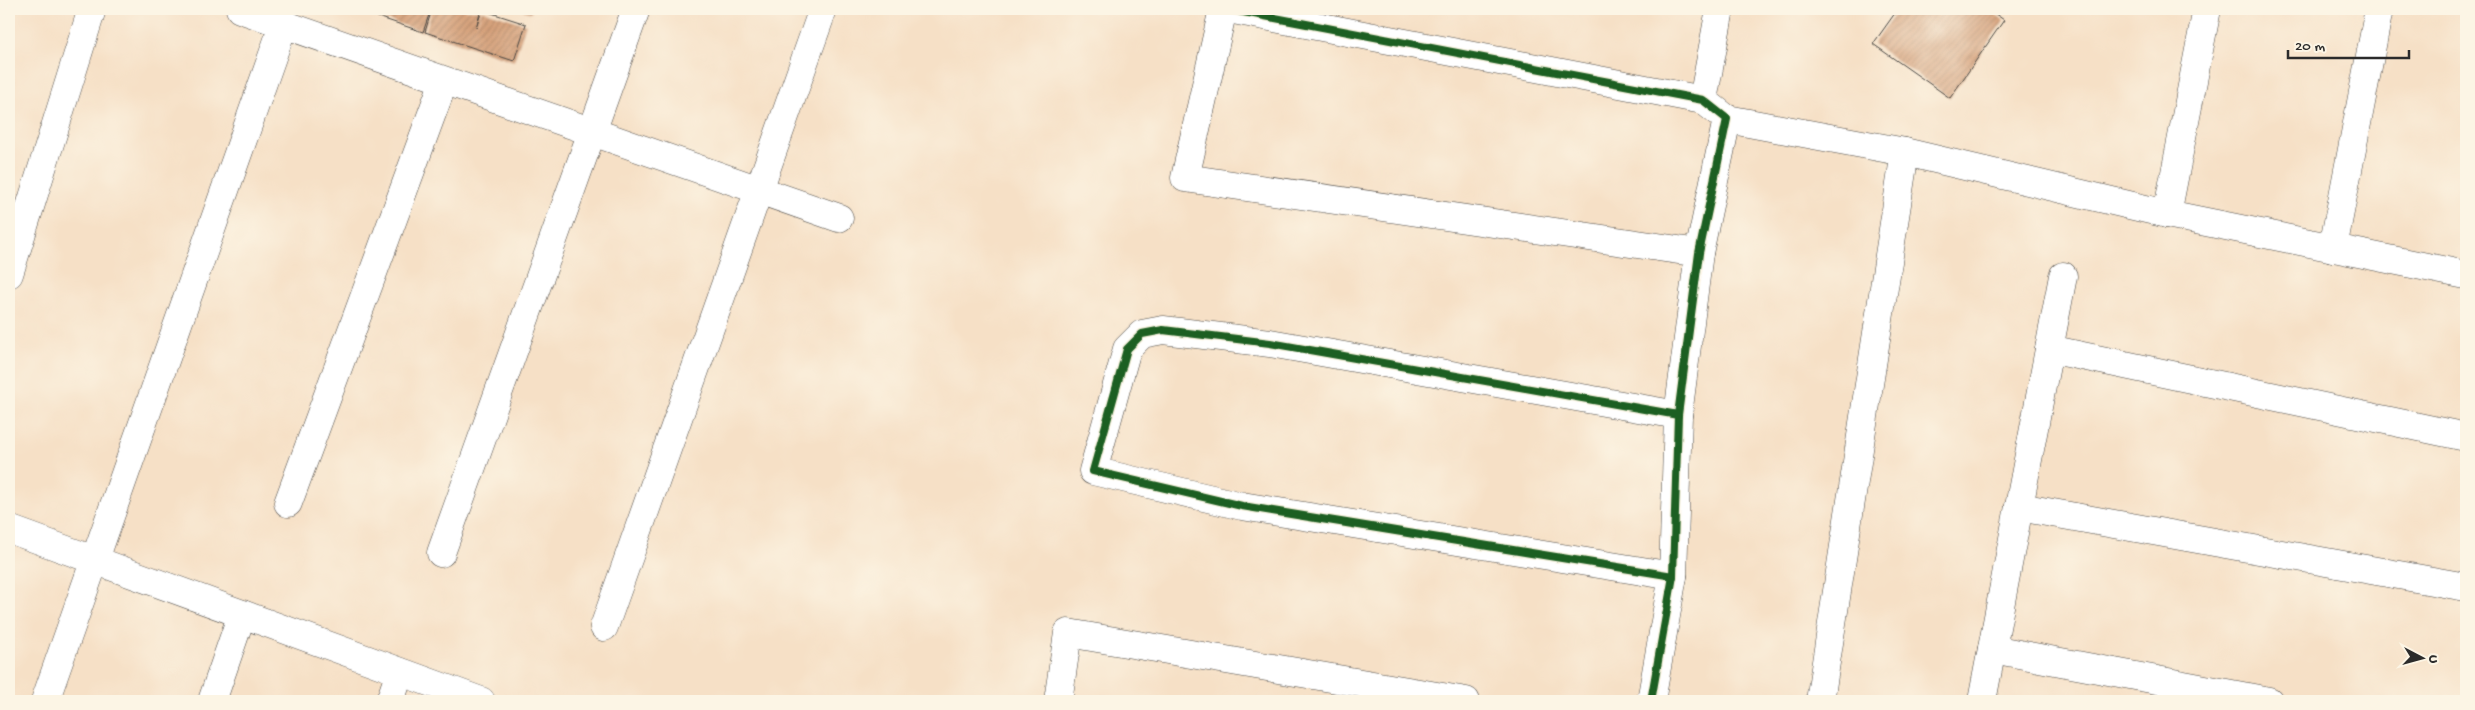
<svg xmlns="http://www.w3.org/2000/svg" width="2475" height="710" viewBox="0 0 2475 710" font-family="'Gochi Hand',sans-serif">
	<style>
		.building { fill: url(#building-hatch) }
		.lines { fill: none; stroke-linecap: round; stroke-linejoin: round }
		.minor-casing { stroke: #494642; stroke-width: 29 }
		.minor { stroke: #fff; stroke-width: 28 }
		.cycleway-casing { stroke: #fcf5e5; stroke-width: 11 }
		.cycleway { stroke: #1b5e20; stroke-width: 8 }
	</style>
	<defs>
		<pattern id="building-hatch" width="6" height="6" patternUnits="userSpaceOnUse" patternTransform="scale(1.25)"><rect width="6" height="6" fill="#d1966d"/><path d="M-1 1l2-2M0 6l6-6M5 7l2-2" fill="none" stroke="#aa7b5a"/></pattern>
	</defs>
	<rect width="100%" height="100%" fill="#fcf5e5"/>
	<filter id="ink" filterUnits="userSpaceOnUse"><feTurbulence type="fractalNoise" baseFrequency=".02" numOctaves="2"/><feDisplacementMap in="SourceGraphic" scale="10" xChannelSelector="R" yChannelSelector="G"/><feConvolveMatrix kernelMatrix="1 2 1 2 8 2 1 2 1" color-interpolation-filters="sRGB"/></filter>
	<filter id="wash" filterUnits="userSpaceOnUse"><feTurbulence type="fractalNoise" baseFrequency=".0096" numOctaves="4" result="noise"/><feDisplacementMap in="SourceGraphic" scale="20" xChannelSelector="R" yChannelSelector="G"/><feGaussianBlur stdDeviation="1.12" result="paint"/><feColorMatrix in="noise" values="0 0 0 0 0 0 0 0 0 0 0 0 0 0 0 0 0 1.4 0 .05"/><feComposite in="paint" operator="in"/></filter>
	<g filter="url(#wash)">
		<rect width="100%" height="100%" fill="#f6e0c6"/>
		<g id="blocks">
			<g class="building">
				<path d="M354,9H431L423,32Z"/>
				<path d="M432,9L481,10L476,28L482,10L526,24L514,61L425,32Z"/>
				<path d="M520,9H532L531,13Z"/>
				<path d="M1898,9H1988L2004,20L1950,98L1873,44Z"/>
			</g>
		</g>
	</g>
	<g filter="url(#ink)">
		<use href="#blocks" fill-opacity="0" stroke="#494642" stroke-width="1"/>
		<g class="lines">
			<g class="minor-casing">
				<g id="minor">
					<path d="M240,9L839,218"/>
					<path d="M1223,9L1185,178L1699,253"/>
					<path d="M1228,9L1703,100L1727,119L1699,253L1678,415L1673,576L1651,701"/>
					<path d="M1703,100L1720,9"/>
					<path d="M1727,119L1905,152L2167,214L2466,275"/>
					<path d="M2167,214L2207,9"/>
					<path d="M2333,248L2379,9"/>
					<path d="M9,274L92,9"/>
					<path d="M2049,349L2466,437"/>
					<path d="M288,503L444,81"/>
					<path d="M2019,507L2466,587"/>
					<path d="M9,529L481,701"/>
					<path d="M441,553L636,9"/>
					<path d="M1673,576L1242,506L1093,471L1127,349L1142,334L1163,330L1270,343L1678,415"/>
					<path d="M604,627L823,9"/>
					<path d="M1992,649L2269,701"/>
					<path d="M45,701L284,23"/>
					<path d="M212,701L242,614"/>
					<path d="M390,701L400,672"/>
					<path d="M1058,701L1068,633L1466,701"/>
					<path d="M1820,701L1905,152"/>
					<path d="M1982,701L2063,276"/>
				</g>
			</g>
			<use href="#minor" class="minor"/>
			<g class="cycleway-casing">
				<g id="cycleway">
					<path d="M1228,9L1703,100L1727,119L1699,253L1678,415L1673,576L1651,701"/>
					<path d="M1673,576L1242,506L1093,471L1127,349L1142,334L1163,330L1270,343L1678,415"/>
				</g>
			</g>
			<use href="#cycleway" class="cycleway"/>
		</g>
	</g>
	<rect width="2475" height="710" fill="none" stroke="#fcf5e5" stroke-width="30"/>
	<g transform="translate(2422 658) rotate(96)" stroke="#fcf5e5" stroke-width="4" paint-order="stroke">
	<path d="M0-4L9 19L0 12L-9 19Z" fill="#2b2b2b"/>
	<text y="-8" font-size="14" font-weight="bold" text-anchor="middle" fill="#2b2b2b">U</text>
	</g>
	<path d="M2288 50v8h121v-8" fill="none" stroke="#2b2b2b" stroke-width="2.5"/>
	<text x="2295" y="50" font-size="15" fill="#2b2b2b" stroke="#fcf5e5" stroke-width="4" paint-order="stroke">20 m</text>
</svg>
